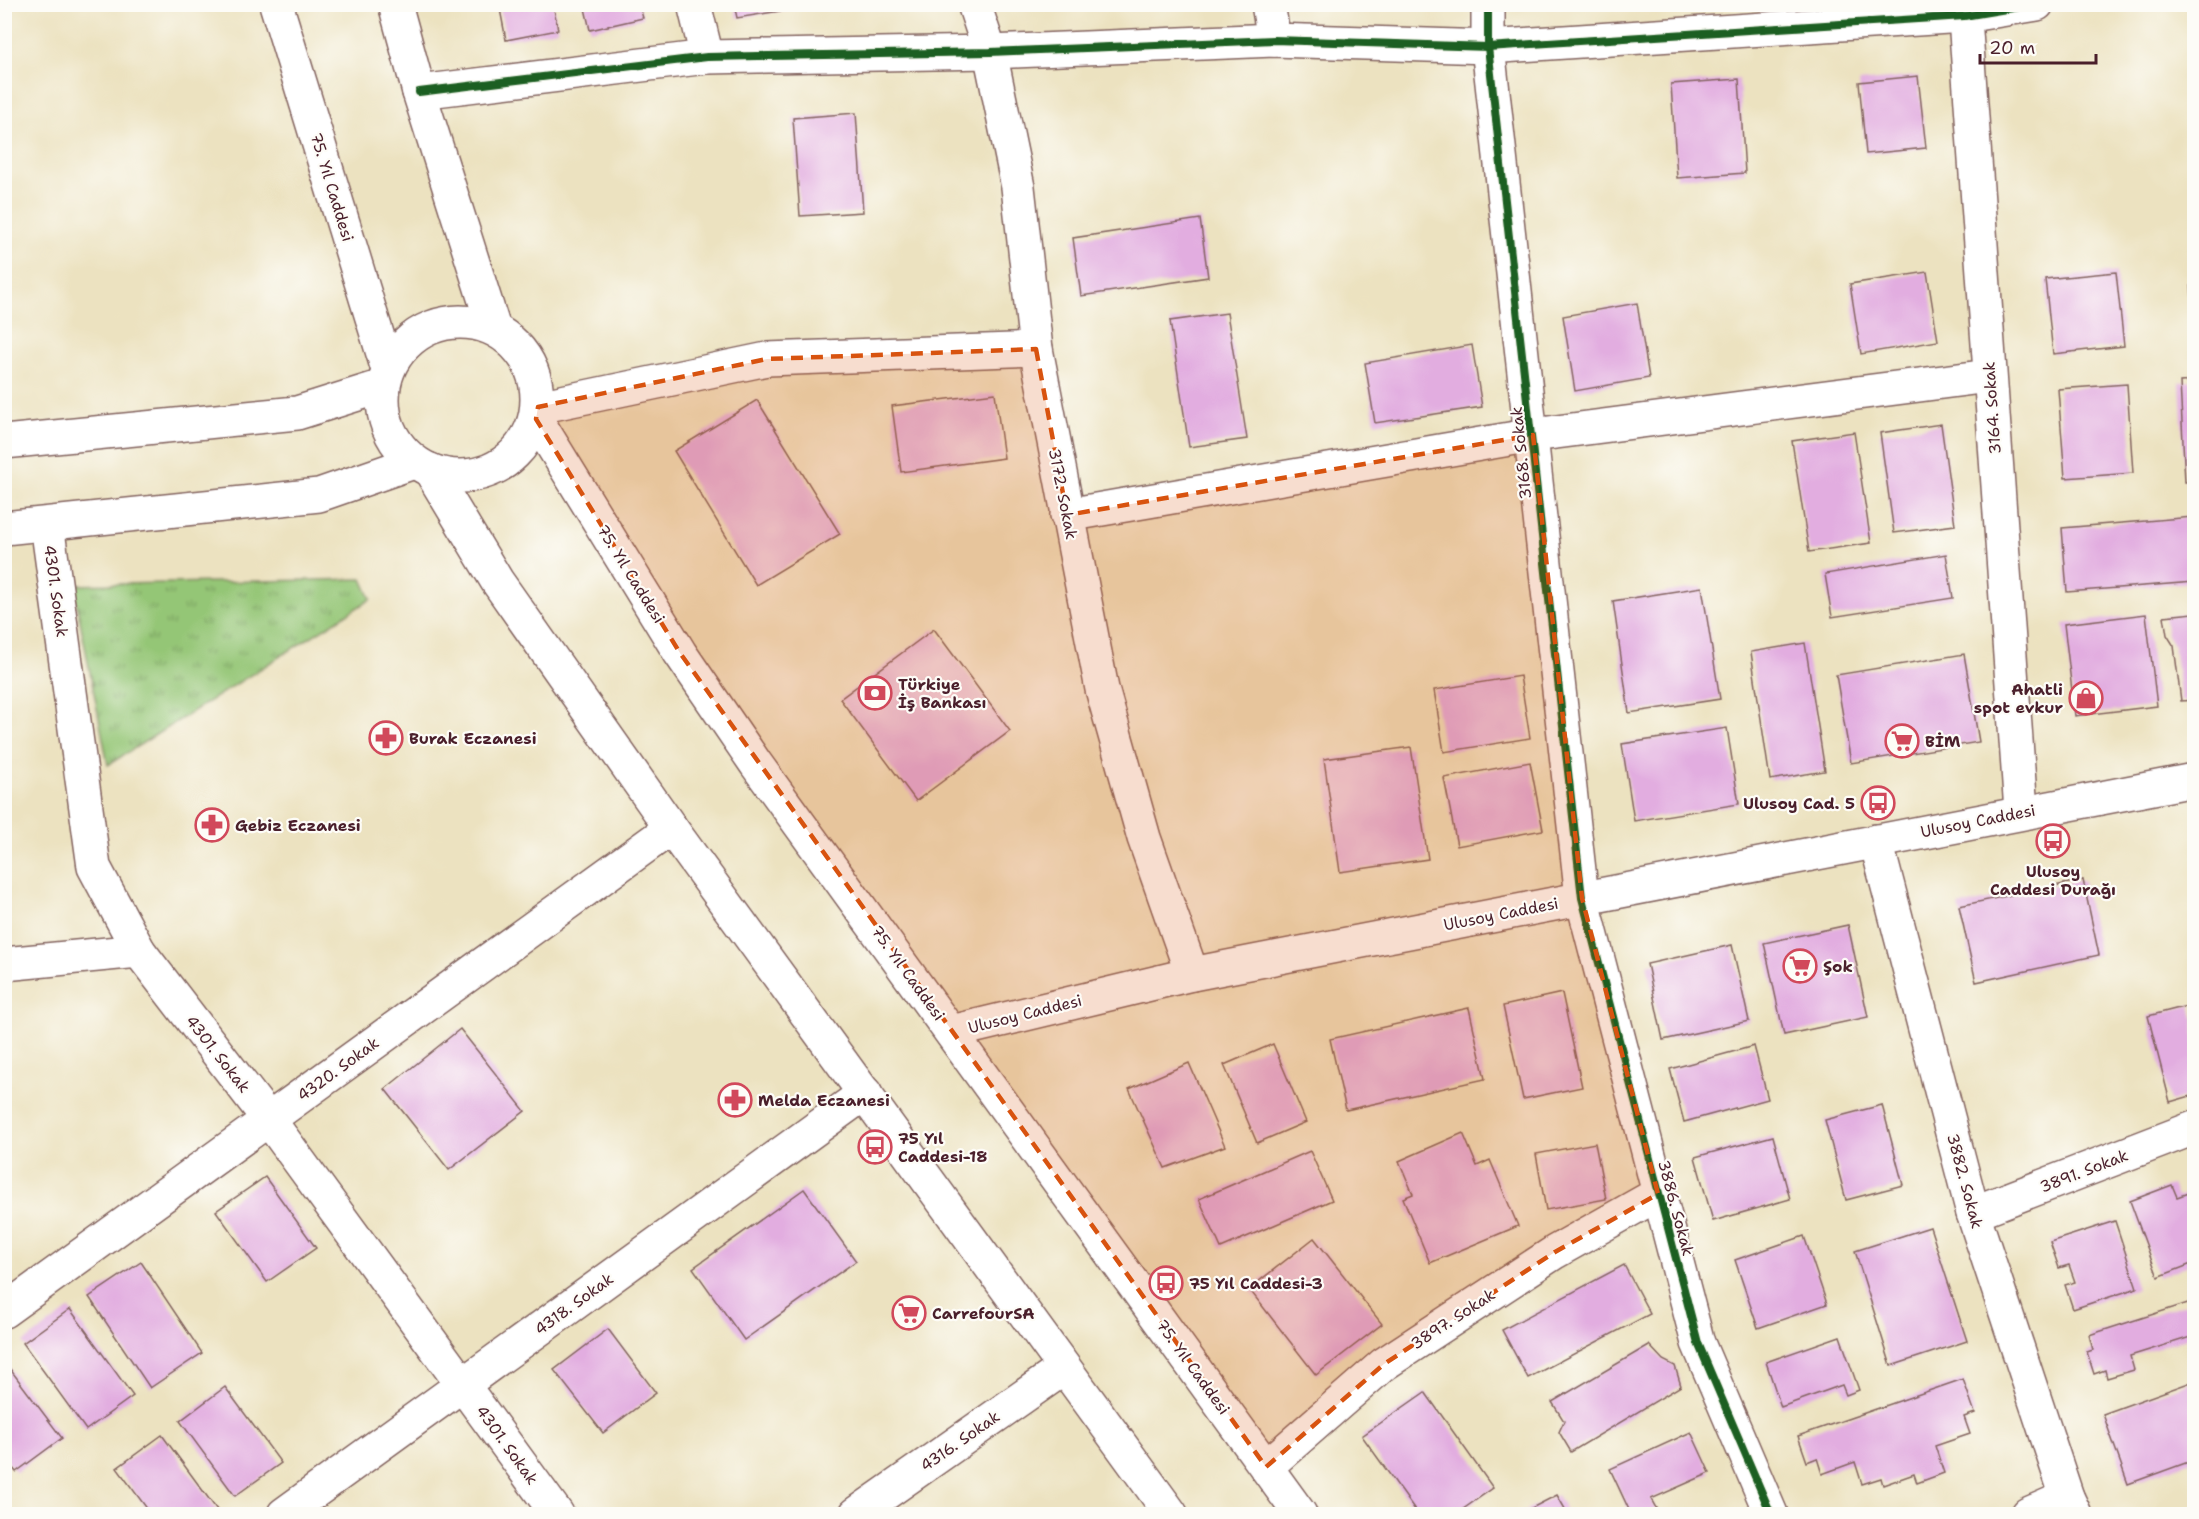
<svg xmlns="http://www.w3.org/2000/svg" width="2199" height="1519" viewBox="0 0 2199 1519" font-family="'Shantell Sans',sans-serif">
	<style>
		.park { fill: url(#park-tufts); stroke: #6f7250; stroke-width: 1.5 }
		.building { fill: #e2ade0 }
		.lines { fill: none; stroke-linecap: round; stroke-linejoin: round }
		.minor-casing { stroke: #83635f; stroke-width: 36 }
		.tertiary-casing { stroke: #83635f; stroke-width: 36 }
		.secondary-casing { stroke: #83635f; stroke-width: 36 }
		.primary-casing { stroke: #83635f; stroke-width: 36 }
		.minor { stroke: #fff; stroke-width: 33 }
		.tertiary { stroke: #fff; stroke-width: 33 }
		.secondary { stroke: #fff; stroke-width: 33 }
		.primary { stroke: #fff; stroke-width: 33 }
		.cycleway-casing { stroke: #fdfcf7; stroke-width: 11 }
		.cycleway { stroke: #1b5e20; stroke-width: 8 }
		.marked { fill: #d8530f; fill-opacity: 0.2; stroke: #d8530f; stroke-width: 4.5; stroke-dasharray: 12 8; stroke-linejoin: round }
		.labels { text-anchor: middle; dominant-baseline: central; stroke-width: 4.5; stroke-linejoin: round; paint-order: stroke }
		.street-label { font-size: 16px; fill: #4a1f2b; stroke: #fdfcf7 }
		.poi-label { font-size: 16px; font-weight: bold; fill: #4a1f2b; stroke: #fdfcf7; text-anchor: start }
	</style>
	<defs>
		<pattern id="park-tufts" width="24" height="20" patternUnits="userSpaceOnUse" patternTransform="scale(1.5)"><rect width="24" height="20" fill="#94c676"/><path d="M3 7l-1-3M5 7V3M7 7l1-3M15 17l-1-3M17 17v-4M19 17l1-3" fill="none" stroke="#7ba061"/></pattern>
	</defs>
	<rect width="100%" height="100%" fill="#fdfcf7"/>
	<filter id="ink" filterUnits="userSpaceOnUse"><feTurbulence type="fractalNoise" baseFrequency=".0167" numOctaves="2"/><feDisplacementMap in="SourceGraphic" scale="12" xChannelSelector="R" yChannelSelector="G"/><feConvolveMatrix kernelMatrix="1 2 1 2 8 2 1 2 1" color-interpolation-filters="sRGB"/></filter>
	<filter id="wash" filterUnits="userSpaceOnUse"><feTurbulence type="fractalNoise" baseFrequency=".008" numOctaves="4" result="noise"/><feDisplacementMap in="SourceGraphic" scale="24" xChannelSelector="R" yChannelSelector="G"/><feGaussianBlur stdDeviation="1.35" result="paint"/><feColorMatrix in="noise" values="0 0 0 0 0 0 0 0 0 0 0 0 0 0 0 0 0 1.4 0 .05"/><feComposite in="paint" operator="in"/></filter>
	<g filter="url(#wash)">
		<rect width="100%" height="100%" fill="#ece2c0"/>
		<path class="park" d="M362,579L371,599L108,765L73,585Z"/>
		<g id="blocks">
			<g class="building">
				<path d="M499,4H553L558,30L506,40Z"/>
				<path d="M584,4H639L643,18L590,30Z"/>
				<path d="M734,4H811V6L737,18Z"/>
				<path d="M1918,76L1926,148L1866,154L1859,82Z"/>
				<path d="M1739,79L1745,173L1677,178L1671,84Z"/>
				<path d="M856,113L863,212L800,216L793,118Z"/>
				<path d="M1200,219L1208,277L1081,296L1073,238Z"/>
				<path d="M1927,272L1938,341L1861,354L1850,284Z"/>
				<path d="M2116,272L2124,346L2053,354L2045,279Z"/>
				<path d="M2191,286H2194V315H2193Z"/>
				<path d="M1637,303L1649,378L1575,391L1563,316Z"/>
				<path d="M1227,313L1247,439L1189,447L1170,321Z"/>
				<path d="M1472,345L1482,407L1375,423L1365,363Z"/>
				<path d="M2194,381V482H2185L2180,382Z"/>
				<path d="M2127,384L2133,473L2065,478L2058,389Z"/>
				<path d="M995,393L1004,458L901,472L892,406Z"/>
				<path d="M757,400L840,534L756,585L674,451Z"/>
				<path d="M1941,424L1955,525L1894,533L1880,433Z"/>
				<path d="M1854,432L1871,543L1809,552L1792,441Z"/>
				<path d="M2193,517L2194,582L2067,592L2062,528Z"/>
				<path d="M1946,554L1953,598L1832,617L1825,574Z"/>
				<path d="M1702,587L1720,699L1629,713L1613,601Z"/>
				<path d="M2194,613V700L2181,701L2174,646L2167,635L2164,616Z"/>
				<path d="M2146,614L2157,706L2075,716L2064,624Z"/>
				<path d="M934,629L1010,731L916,801L840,699Z"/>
				<path d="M1805,643L1825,771L1770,780L1751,652Z"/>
				<path d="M1964,654L1979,742L1851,763L1836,675Z"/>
				<path d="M1520,676L1530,738L1444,752L1434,690Z"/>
				<path d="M1727,728L1739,804L1634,821L1622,744Z"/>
				<path d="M1411,747L1428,859L1340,872L1324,759Z"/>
				<path d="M1530,762L1543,830L1457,846L1444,778Z"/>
				<path d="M2083,880L2099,955L1976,982L1959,906Z"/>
				<path d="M1848,925L1868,1017L1784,1035L1764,943Z"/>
				<path d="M1732,945L1749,1021L1663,1040L1647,964Z"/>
				<path d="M1562,993L1582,1087L1523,1099L1503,1006Z"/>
				<path d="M2191,1005L2194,1018V1095L2170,1102L2148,1016Z"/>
				<path d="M1469,1008L1485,1079L1346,1110L1330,1039Z"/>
				<path d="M460,1029L525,1111L449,1170L385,1089Z"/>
				<path d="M1273,1044L1306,1122L1257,1143L1224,1065Z"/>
				<path d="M1754,1046L1768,1099L1684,1122L1670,1069Z"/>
				<path d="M1189,1063L1225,1146L1165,1168L1129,1089Z"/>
				<path d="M1882,1105L1903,1185L1846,1200L1825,1120Z"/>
				<path d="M1463,1133L1477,1166L1490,1160L1518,1226L1430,1263L1403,1198L1413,1194L1399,1161Z"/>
				<path d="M1773,1136L1790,1199L1713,1221L1695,1157Z"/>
				<path d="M1595,1143L1606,1199L1546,1210L1536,1154Z"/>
				<path d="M1310,1151L1332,1200L1221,1248L1199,1199Z"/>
				<path d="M265,1177L316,1248L267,1282L216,1211Z"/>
				<path d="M2172,1185L2177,1197L2188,1193L2194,1209V1263L2158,1277L2130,1201Z"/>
				<path d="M804,1189L856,1261L744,1340L693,1268Z"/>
				<path d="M2115,1221L2137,1288L2073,1309L2065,1285L2075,1282L2069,1265L2059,1268L2050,1242Z"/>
				<path d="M1930,1227L1967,1341L1891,1366L1855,1251Z"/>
				<path d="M1804,1236L1827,1304L1758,1328L1735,1260Z"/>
				<path d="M1314,1238L1382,1324L1316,1375L1249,1289Z"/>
				<path d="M141,1262L202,1353L150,1388L89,1297Z"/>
				<path d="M1624,1265L1650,1314L1528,1378L1502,1330Z"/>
				<path d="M2194,1301V1336L2130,1356L2134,1370L2107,1378L2105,1370L2094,1374L2087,1352L2093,1350L2089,1335Z"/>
				<path d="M70,1309L133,1396L86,1430L23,1343Z"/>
				<path d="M608,1329L656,1393L603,1433L554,1370Z"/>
				<path d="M1840,1336L1859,1390L1846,1395L1842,1385L1781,1407L1766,1362Z"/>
				<path d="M1649,1345L1663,1360L1675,1366L1681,1386L1571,1452L1559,1432L1564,1421L1552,1402Z"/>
				<path d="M4,1361L62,1438L16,1472L4,1457Z"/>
				<path d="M1963,1379L1975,1413L1964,1417L1970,1434L1935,1446L1944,1473L1917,1483L1914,1474L1883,1485L1881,1478L1862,1484L1855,1462L1822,1474L1817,1458L1807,1462L1798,1436Z"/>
				<path d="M2194,1381V1460L2128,1484L2103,1414Z"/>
				<path d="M225,1387L281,1463L235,1496L180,1421Z"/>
				<path d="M1425,1392L1493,1488L1456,1514H1418L1362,1436Z"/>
				<path d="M1691,1432L1710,1473L1651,1499L1657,1510L1648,1514H1631L1610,1469Z"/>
				<path d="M162,1435L220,1514H151L117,1468Z"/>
				<path d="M1557,1495L1568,1514H1520Z"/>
			</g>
		</g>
	</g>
	<g filter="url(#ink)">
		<use href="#blocks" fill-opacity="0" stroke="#83635f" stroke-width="1.5"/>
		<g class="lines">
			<g class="minor-casing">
				<g id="minor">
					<path d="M694,4L707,57"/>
					<path d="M974,4L990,52L1018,187L1036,349L1102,689L1144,838L1192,974"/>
					<path d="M1268,4L1274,40"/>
					<path d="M1488,4V47L1582,898L1698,1343L1771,1514"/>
					<path d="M1964,4L2021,811"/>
					<path d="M419,92L707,57L990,52L1274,40L1488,47L1964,16L2037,4"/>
					<path d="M538,407L767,359L1036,349"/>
					<path d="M1067,515L1533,435L1989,376"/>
					<path d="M47,524L94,867L139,951L269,1120L557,1514"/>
					<path d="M1876,841L1973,1213L2067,1497L2075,1514"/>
					<path d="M4,964L139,951"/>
					<path d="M1973,1213L2194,1128"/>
					<path d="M4,1311L671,828"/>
					<path d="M1266,1467L1384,1364L1555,1252L1658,1194"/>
					<path d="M284,1514L865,1093"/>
					<path d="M856,1514L1064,1368"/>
					<path d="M2028,1514L2067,1497"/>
				</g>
			</g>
			<g class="tertiary-casing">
				<path id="tertiary" d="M951,1032L1192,974L2194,780"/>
			</g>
			<g class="secondary-casing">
				<g id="secondary">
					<path d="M4,442L297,413L383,386"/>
					<path d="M4,528L319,495L414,462"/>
				</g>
			</g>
			<g class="primary-casing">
				<g id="primary">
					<path d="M276,4L388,370"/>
					<path d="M395,4L419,92L494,329"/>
					<circle cx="460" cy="399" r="77"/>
					<path d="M536,419L680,653L756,764L1300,1514"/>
					<path d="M430,470L497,581L671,828L1171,1514"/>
				</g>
			</g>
			<use href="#minor" class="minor"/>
			<use href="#tertiary" class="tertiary"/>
			<use href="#secondary" class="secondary"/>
			<use href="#primary" class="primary"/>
			<g class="cycleway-casing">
				<g id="cycleway">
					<path d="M1488,4V47L1582,898L1698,1343L1771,1514"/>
					<path d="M419,92L707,57L990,52L1274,40L1488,47L1964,16L2037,4"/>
				</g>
			</g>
			<use href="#cycleway" class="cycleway"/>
		</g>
	</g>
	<path class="marked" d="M1036,349L1067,515L1533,435L1582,898L1658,1194L1555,1252L1384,1364L1266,1467L680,653L536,419L538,407L767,359Z"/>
	<defs>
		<g id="bank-ring" transform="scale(1.725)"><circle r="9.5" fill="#fdfcf7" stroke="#d1495b" stroke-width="1.5"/><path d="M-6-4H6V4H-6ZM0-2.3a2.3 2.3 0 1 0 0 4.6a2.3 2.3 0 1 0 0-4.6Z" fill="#d1495b"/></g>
		<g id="shop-ring" transform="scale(1.725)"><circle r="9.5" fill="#fdfcf7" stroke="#d1495b" stroke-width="1.5"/><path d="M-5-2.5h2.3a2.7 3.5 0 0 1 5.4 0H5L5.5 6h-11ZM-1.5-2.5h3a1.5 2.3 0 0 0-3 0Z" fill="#d1495b"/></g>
		<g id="pharmacy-ring" transform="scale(1.725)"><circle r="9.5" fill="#fdfcf7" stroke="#d1495b" stroke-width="1.5"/><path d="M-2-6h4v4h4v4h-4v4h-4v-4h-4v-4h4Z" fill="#d1495b"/></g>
		<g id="supermarket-ring" transform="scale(1.725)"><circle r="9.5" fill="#fdfcf7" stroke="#d1495b" stroke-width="1.5"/><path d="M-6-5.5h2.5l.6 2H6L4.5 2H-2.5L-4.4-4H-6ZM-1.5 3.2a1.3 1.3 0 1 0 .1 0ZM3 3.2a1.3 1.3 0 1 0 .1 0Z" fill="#d1495b"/></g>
		<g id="bus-ring" transform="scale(1.725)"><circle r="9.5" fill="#fdfcf7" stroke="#d1495b" stroke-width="1.5"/><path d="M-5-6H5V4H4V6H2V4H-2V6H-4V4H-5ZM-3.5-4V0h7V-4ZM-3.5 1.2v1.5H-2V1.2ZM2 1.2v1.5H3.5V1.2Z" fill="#d1495b"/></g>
	</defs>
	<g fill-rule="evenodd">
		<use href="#bank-ring" x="875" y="693"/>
		<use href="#shop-ring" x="2086" y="698"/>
		<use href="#pharmacy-ring" x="386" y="738"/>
		<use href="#supermarket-ring" x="1902" y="741"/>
		<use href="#bus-ring" x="1878" y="803"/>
		<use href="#pharmacy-ring" x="212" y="825"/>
		<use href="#bus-ring" x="2053" y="841"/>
		<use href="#supermarket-ring" x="1800" y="966"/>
		<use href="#pharmacy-ring" x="735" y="1100"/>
		<use href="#bus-ring" x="875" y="1147"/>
		<use href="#bus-ring" x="1166" y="1283"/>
		<use href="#supermarket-ring" x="909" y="1313"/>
	</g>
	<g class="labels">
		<g class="street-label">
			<text transform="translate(332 187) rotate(73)">75. Yıl Caddesi</text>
			<text transform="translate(1992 408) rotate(-94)">3164. Sokak</text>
			<text transform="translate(1521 453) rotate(-96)">3168. Sokak</text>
			<text transform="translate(1063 494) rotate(79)">3172. Sokak</text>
			<text transform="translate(631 574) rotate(58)">75. Yıl Caddesi</text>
			<text transform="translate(56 591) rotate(82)">4301. Sokak</text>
			<text transform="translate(1978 821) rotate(-11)">Ulusoy Caddesi</text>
			<text transform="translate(1501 914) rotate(-11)">Ulusoy Caddesi</text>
			<text transform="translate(908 973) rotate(54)">75. Yıl Caddesi</text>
			<text transform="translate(1025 1014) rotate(-14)">Ulusoy Caddesi</text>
			<text transform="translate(218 1054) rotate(52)">4301. Sokak</text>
			<text transform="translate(338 1069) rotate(-36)">4320. Sokak</text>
			<text transform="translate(2084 1171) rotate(-21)">3891. Sokak</text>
			<text transform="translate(1965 1181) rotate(75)">3882. Sokak</text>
			<text transform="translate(1676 1208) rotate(75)">3886. Sokak</text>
			<text transform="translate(574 1304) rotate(-36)">4318. Sokak</text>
			<text transform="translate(1453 1319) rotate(-33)">3897. Sokak</text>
			<text transform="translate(1193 1367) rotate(54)">75. Yıl Caddesi</text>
			<text transform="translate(960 1441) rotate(-35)">4316. Sokak</text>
			<text transform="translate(507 1445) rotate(54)">4301. Sokak</text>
		</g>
		<g class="poi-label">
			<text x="898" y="684">Türkiye<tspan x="898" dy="18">İş Bankası</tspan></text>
			<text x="2063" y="689" text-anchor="end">Ahatli<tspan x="2063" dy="18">spot evkur</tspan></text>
			<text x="409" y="738">Burak Eczanesi</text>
			<text x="1925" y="741">BİM</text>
			<text x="1855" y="803" text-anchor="end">Ulusoy Cad. 5</text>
			<text x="235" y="825">Gebiz Eczanesi</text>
			<text x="2053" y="871" text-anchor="middle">Ulusoy<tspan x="2053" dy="18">Caddesi Durağı</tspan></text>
			<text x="1823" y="966">Şok</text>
			<text x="758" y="1100">Melda Eczanesi</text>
			<text x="898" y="1138">75 Yıl<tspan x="898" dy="18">Caddesi-18</tspan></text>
			<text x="1189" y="1283">75 Yıl Caddesi-3</text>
			<text x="932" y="1313">CarrefourSA</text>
		</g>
	</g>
	<rect width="2199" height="1519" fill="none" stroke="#fdfcf7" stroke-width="24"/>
	<path d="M1980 54v9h116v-9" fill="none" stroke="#4a1f2b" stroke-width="3"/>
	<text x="1989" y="54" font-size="18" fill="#4a1f2b" stroke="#fdfcf7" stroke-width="4.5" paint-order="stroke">20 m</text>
</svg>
